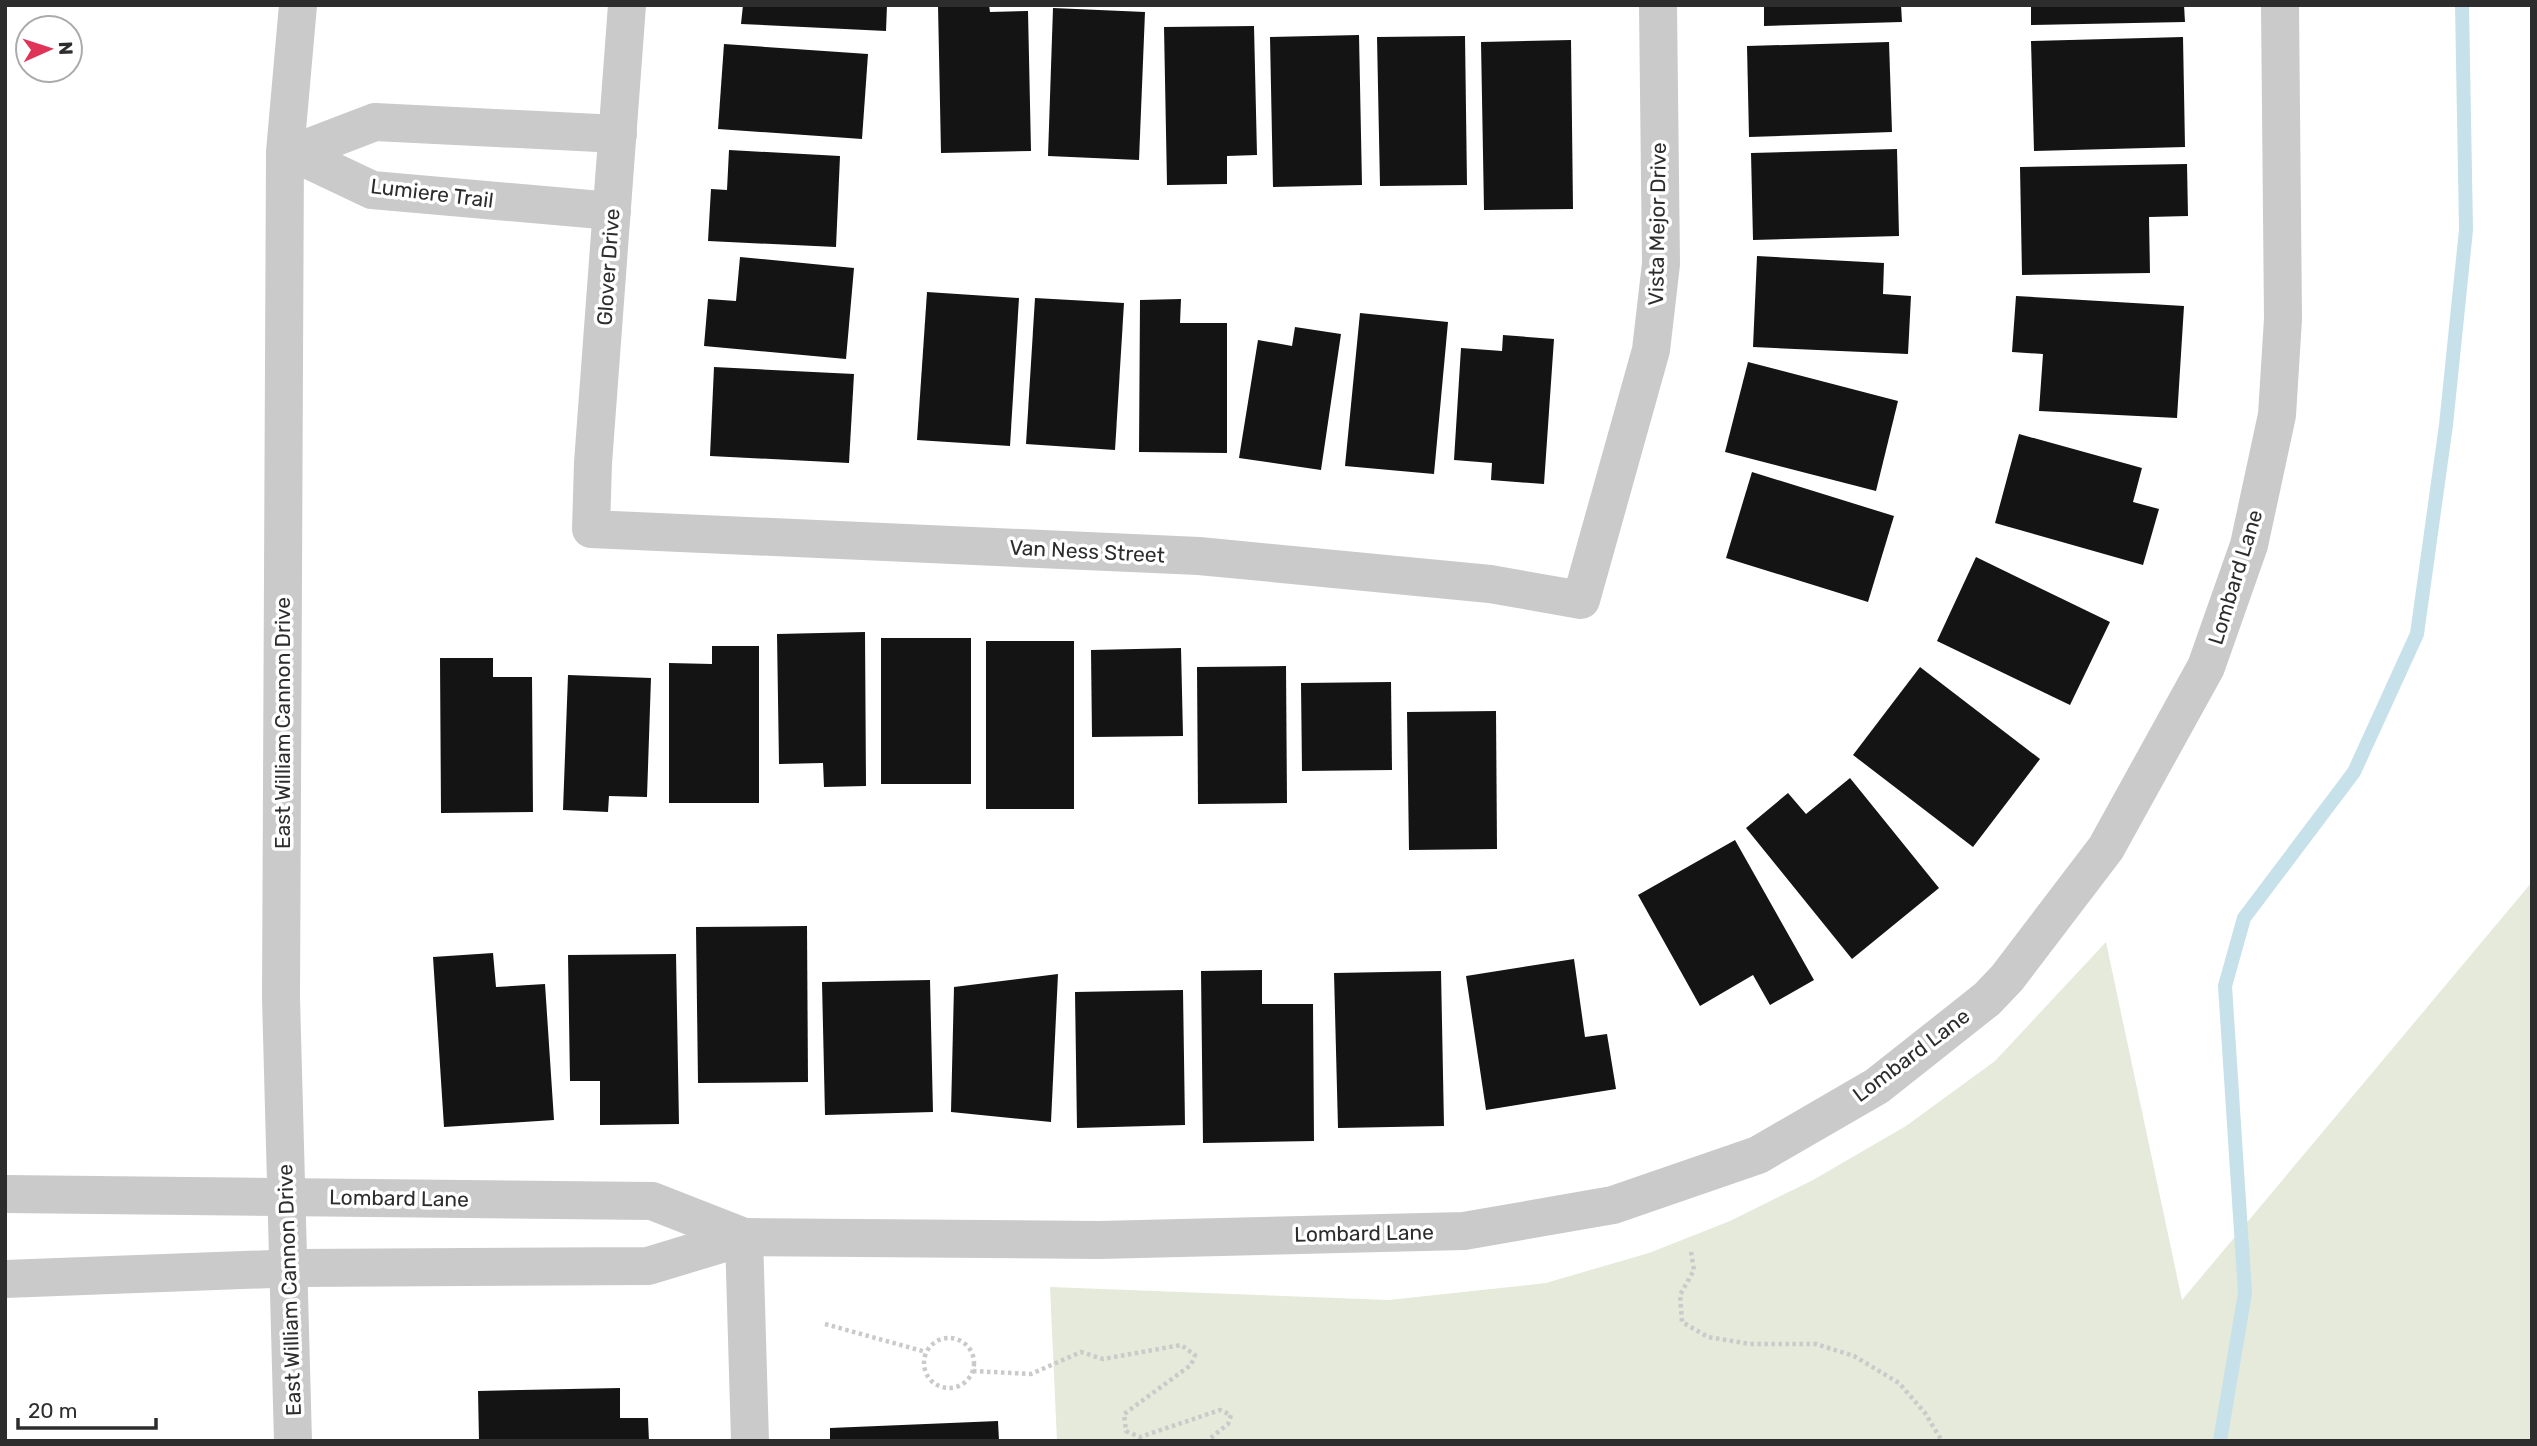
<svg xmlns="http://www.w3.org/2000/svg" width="2537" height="1446" viewBox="0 0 2537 1446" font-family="Rubik,sans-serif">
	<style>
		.green { fill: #e5eada }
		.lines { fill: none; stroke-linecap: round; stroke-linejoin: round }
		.stream { stroke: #c7e1ea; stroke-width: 14 }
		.building { fill: #141414 }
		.path { stroke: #cacaca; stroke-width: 4.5; stroke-dasharray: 3.5 3.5; stroke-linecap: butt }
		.minor { stroke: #cacaca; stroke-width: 38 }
		.tertiary { stroke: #cacaca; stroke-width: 38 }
		.labels { text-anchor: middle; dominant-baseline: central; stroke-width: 7; stroke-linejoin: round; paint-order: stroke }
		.street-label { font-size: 21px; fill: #2d2d2d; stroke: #fff }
	</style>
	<rect width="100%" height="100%" fill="#fff"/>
	<path class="green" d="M2532,882V1441H1057L1050,1287L1389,1300L1546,1283L1649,1253L1730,1221L1813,1180L1906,1126L1995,1061L2106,942L2182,1300Z"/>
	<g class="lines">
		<path class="stream" d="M2220,1441L2245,1293L2225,986L2244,918L2354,772L2417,634L2446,425L2466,230L2462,5"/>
	</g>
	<g class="building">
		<path d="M743,5H887L886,31L741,24Z"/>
		<path d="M938,5H989L990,12L1028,11L1031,151L941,153Z"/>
		<path d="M1764,5H1901L1902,22L1764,26Z"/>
		<path d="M2031,5H2184L2185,22L2031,25Z"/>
		<path d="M1053,8L1145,12L1139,160L1048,156Z"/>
		<path d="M1254,26L1257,155L1227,156V184L1167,185L1164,27Z"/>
		<path d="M1359,35L1362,185L1273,187L1270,37Z"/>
		<path d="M1465,36L1467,185L1380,186L1377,37Z"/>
		<path d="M2183,37L2185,147L2034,151L2031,41Z"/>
		<path d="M1571,40L1573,209L1484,210L1481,42Z"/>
		<path d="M1889,42L1892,132L1749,137L1747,46Z"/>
		<path d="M724,44L868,54L862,139L718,129Z"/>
		<path d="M1897,149L1899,236L1753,240L1751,153Z"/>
		<path d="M729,150L840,156L836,247L708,241L711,189L727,190Z"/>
		<path d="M2187,164L2188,216L2149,217L2150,273L2022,275L2020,167Z"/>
		<path d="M1757,256L1884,263L1883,294L1911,296L1908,354L1753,347Z"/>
		<path d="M740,257L854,268L846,359L704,346L708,299L736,301Z"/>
		<path d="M927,292L1019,298L1010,446L917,440Z"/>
		<path d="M2016,296L2184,306L2177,418L2039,411L2043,354L2012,352Z"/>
		<path d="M1035,298L1124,303L1115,450L1026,444Z"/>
		<path d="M1181,299L1180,323H1227V453L1139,452L1140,300Z"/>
		<path d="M1360,313L1448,322L1434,474L1345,466Z"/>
		<path d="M1295,327L1341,334L1321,470L1239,458L1258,340L1292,346Z"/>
		<path d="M1503,335L1554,339L1544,484L1491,480L1492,463L1454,460L1461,348L1502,351Z"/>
		<path d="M1748,362L1898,401L1876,491L1725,452Z"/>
		<path d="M714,367L854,374L849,463L710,456Z"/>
		<path d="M2019,434L2142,468L2133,502L2159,509L2143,565L1995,523Z"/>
		<path d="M1752,472L1894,516L1868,602L1726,558Z"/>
		<path d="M1976,557L2110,622L2070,705L1937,641Z"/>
		<path d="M865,632L866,786L824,787L823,763L779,764L777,634Z"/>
		<rect x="881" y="638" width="90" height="146"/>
		<rect x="986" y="641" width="88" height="168"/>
		<path d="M712,646H759V803H669V663L712,664Z"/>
		<path d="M1181,648L1183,736L1092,737L1091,650Z"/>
		<path d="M440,658H493V677H532L533,812L441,813Z"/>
		<path d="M1286,666L1287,803L1198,804L1197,667Z"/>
		<path d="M1920,667L2040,759L1973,847L1853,755Z"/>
		<path d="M568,675L651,678L647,797L609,796L608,812L563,810Z"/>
		<path d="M1391,682L1392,770L1302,771L1301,683Z"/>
		<path d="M1496,711L1497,849L1409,850L1407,712Z"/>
		<path d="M1850,778L1939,888L1852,959L1746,828L1788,793L1806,814Z"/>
		<path d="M1735,840L1814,980L1770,1005L1753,975L1700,1006L1638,895Z"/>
		<path d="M807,926L808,1082L698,1083L696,927Z"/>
		<path d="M493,953L496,987L545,984L554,1120L444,1127L433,957Z"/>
		<path d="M676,954L679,1124L600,1125V1081H570L568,955Z"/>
		<path d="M1574,959L1585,1037L1607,1034L1616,1089L1486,1110L1466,976Z"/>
		<path d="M1262,970V1004H1313L1314,1141L1203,1143L1201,971Z"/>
		<path d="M1441,971L1444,1126L1338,1128L1334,973Z"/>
		<path d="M1058,974L1051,1122L951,1112L954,987Z"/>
		<path d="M930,980L933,1112L825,1115L822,982Z"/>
		<path d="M1183,990L1185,1125L1077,1128L1075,992Z"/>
		<path d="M620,1388V1418H648L649,1441H479L478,1391Z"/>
		<path d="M998,1421L999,1441H830V1428Z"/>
	</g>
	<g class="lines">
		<g class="path">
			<path d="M1691,1252L1694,1270L1680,1295L1682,1322L1708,1337L1750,1344H1816L1854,1356L1899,1383L1925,1413L1942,1441"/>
			<path d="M825,1324L926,1352"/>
			<circle cx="949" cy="1363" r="25"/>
			<path d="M973,1371L1031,1374L1081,1352L1103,1359L1181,1345L1195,1355L1191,1365L1124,1414L1126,1431L1140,1437L1220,1410L1231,1415L1228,1424L1207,1441"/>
		</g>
		<g class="minor">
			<path d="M627,5L593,463L591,529L1199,556L1490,584L1581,600L1651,350L1661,264L1658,5"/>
			<path d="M294,153L375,122L618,134"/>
			<path d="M294,153L372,190L612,211"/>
			<path d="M5,1194L652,1201L744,1237"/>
			<path d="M744,1237L750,1441"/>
			<path d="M5,1279L298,1268L648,1266L744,1237L1099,1240L1464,1231L1613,1205L1758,1155L1877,1086L1987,999L2007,978L2106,848L2206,667L2249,545L2277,415L2283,319L2280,5"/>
		</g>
		<path class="tertiary" d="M293,1441L281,998L285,152L298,5"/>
	</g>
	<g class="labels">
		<g class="street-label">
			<text transform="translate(432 193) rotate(7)">Lumiere Trail</text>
			<text transform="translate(1657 224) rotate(-89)">Vista Mejor Drive</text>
			<text transform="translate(608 267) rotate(-86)">Glover Drive</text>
			<text transform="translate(1087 551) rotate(3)">Van Ness Street</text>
			<text transform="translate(2235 577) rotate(-73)">Lombard Lane</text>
			<text transform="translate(282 723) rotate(-90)">East William Cannon Drive</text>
			<text transform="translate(1911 1055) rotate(-37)">Lombard Lane</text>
			<text transform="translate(399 1198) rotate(1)">Lombard Lane</text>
			<text transform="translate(1364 1233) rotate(-1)">Lombard Lane</text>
			<text transform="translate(289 1290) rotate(-92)">East William Cannon Drive</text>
		</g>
	</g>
	<rect width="2537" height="1446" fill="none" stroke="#2d2d2d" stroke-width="14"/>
	<g transform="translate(49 49) rotate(87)"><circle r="33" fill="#ffffff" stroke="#ababab" stroke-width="2"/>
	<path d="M0-5L12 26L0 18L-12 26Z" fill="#e03358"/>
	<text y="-10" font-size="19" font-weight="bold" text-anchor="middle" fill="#2d2d2d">N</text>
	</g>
	<path d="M18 1418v10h138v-10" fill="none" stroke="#2d2d2d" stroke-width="3.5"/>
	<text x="28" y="1418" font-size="21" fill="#2d2d2d" stroke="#ffffff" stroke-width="5" paint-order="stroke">20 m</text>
</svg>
